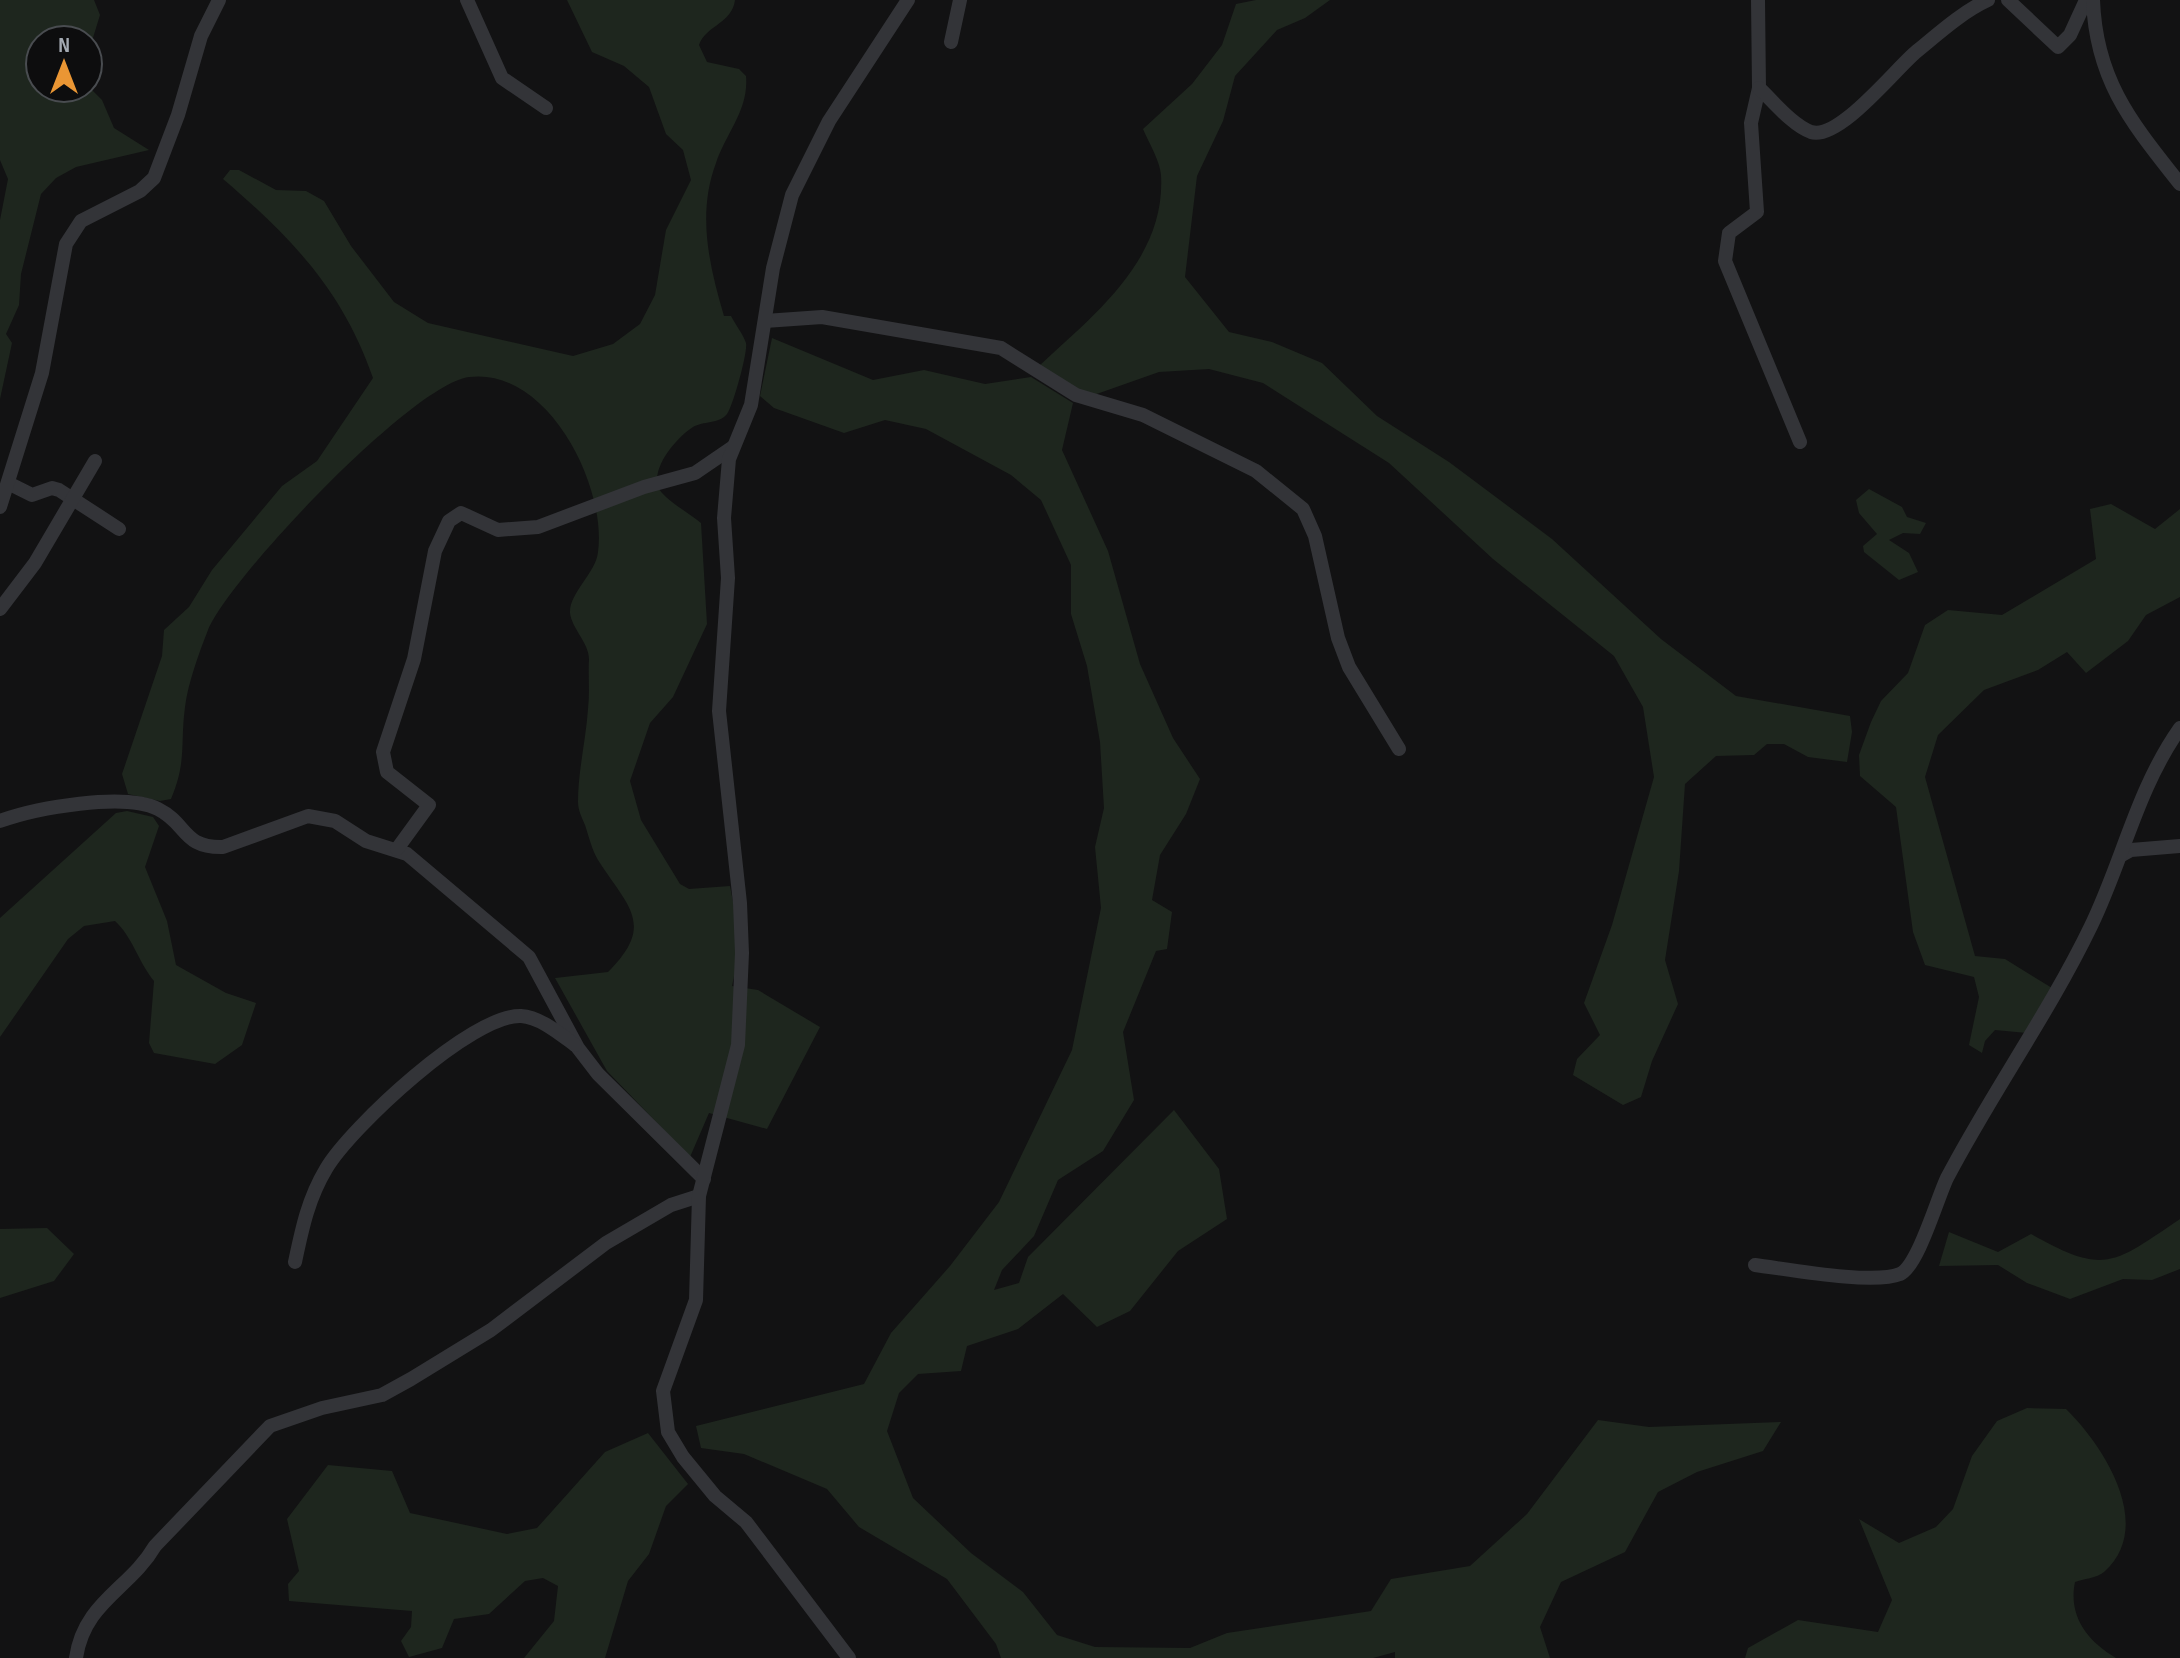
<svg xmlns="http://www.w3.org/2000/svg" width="2180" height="1658" viewBox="0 0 2180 1658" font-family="'Sofia Sans Condensed',sans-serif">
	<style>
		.green { fill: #1e261e }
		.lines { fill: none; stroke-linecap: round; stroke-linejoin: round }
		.minor { stroke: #333438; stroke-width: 14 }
	</style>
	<rect width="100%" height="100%" fill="#121213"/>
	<g class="green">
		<path d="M0,0H94L100,15L88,54V40H40V88L88,86L102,100L114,128L149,150L76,167L56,178L41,194L21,274L19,305L6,334L12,343L0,399V220L8,179L0,160Z"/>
		<path d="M567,0H735C732,24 706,25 699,45L707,62L739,69L746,76C749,110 726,133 716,163C697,214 709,265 724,316H731C735,324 743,334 746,343C748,352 733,406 727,414C719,424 703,421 693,427C677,437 645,473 662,493C672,504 689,513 701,523L707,624L673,697L650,723L630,781L641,820L680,884L689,889L730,886L741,944L732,986L758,990L820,1027L767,1129L709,1113L690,1157L607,1071L555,978L608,972C656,924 628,907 598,860C592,850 589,837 585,825C582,818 578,810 578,802C578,771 586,739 588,709C590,692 588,675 589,659C589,643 572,629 570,613C569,593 596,573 598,552C607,485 547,367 469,377C413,384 230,577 208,630C199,653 188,683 185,707C180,745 187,761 171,799L160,801L128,794L122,774L162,656L164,630L189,607L212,570L282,486L317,461L373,378C343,291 292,238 223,179L230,170H239L276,190L306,191L324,201L351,246L394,302L428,323L573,356L613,344L640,324L655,295L666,230L691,180L683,150L666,134L649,87L624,66L592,52Z"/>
		<path d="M1256,0H1330L1305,18L1277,30L1235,76L1223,121L1197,176L1185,277L1229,332L1272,342L1322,363L1377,416L1449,462L1552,539L1661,639L1736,696L1850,716L1852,732L1847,762L1808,757L1784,744H1767L1754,755L1716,756L1685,784L1679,871L1665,960L1678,1004L1652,1061L1641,1097L1623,1105L1573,1075L1577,1059L1600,1035L1584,1003L1612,925L1654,777L1643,707L1614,656L1493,559L1389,463L1263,383L1209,369L1159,372L1091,396L1057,380L1039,366C1095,314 1166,259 1161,175C1160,161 1149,143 1143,129L1192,84L1222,45L1236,4Z"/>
		<path d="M772,338L873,380L924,370L985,384L1031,377L1073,403L1062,450L1108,551L1140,664L1173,738L1200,779L1186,814L1160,855L1152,900L1172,912L1167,949L1156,951L1123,1032L1134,1100L1103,1151L1058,1180L1034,1236L1002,1270L994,1290L1019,1283L1028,1257L1174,1110L1219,1169L1227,1219L1178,1251L1130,1311L1097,1327L1063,1294L1018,1329L967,1346L961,1371L918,1374L899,1393L887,1431L913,1498L971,1553L1023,1592L1057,1635L1095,1647L1190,1648L1227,1633L1371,1611L1391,1579L1470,1566L1527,1514L1598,1420L1649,1427L1781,1422L1763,1451L1697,1472L1658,1492L1625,1552L1561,1582L1540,1627L1550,1658H1395V1652L1373,1658H1001L996,1644L947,1579L859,1527L827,1489L744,1454L701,1448L696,1426L864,1384L891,1333L950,1266L999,1202L1072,1050L1101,908L1095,847L1104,808L1100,742L1087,666L1071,614V565L1041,500L1011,475L926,429L885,420L844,433L774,408L760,396Z"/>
		<path d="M1869,489L1902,507L1907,517L1926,523L1920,534L1903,533L1889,540L1909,553L1918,572L1899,580L1864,552L1863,546L1877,534L1859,513L1856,500Z"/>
		<path d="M2111,504L2155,529L2180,509V597L2146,615L2128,641L2086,673L2067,652L2038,670L1984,690L1938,735L1925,777L1975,956L2005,959L2052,988L2027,1033L1995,1030L1985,1041L1982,1053L1969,1045L1979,997L1974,977L1925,965L1913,932L1896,807L1860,776L1859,755L1871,722L1881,701L1908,673L1925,625L1948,610L2002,615L2096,559L2090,509Z"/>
		<path d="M127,811L153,817L159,826L145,867L167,921L176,965L226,993L256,1003L242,1045L215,1064L154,1053L149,1043L154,981C139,963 132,936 115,921L84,926L68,939L0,1037V918L116,813Z"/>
		<path d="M2180,1219V1269L2152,1280L2123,1279L2070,1299L2027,1283L1998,1265L1939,1266L1949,1232L1998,1252L2031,1234C2105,1276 2113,1264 2180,1219Z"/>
		<path d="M47,1228L74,1254L54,1281L0,1298V1229Z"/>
		<path d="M2027,1408L2066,1409C2103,1445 2156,1526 2104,1572C2097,1578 2083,1579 2075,1582C2068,1616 2087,1641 2116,1658H1745L1748,1648L1798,1620L1878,1632L1892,1600L1859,1519L1899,1543L1936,1527L1953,1509L1972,1456L1997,1421Z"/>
		<path d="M648,1433L688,1484L666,1506L649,1554L628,1581L605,1658H524L554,1621L558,1586L543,1578L525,1581L489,1614L454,1619L442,1648L409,1657L401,1641L411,1627L412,1611L289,1601L288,1584L299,1571L287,1519L328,1465L392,1471L410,1513L507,1534L537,1528L605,1452Z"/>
	</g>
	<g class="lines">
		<g class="minor">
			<path d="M467,0L502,78L546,108"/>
			<path d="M1758,0L1759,88L1751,123L1757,212L1729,233L1725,261L1800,442"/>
			<path d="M2008,0L2058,47L2070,35L2086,0"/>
			<path d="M2093,0C2096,81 2132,123 2180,184"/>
			<path d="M951,42L960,0"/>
			<path d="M1759,88C1773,101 1792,125 1811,132C1839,141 1896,68 1917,51C1939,33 1962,12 1988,0"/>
			<path d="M765,321L822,317L1001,348L1076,395L1143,415L1256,471L1303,509L1315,536L1338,638L1349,667L1399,749"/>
			<path d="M8,483L32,495L52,488L59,490L119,529"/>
			<path d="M0,507L42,373L66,244L81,221L140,191L154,178L178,115L201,36L219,0"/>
			<path d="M0,609L35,563L95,461"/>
			<path d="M0,821C36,808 124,792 158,809C188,824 182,848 223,847L308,816L335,821L366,841L407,854L529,957L578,1048L598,1074L704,1179"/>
			<path d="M397,849L429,805L387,772L383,752L414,659L435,551L449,521L461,513L498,530L538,527L644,487L695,473L733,447"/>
			<path d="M2122,855L2131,850L2180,846"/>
			<path d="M295,1262C302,1229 308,1199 326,1169C350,1128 472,1014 521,1016C540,1017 560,1034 575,1045"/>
			<path d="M1755,1265C1787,1269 1873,1285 1900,1274C1918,1266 1937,1199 1947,1178C1992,1092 2049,1013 2091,926C2123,860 2137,789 2180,728"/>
			<path d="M76,1658C84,1602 130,1589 155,1546L270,1426L322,1408L382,1395L411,1379L491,1330L606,1243L671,1205L699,1196"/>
			<path d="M849,1658L746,1522L715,1496L683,1457L668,1432L663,1391L696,1300L699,1196L738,1045L742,953L740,903L719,711L728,578L724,518L729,459L751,405L773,268L792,195L829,121L908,0"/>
		</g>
	</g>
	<g transform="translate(64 64)"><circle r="38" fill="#0d0d0e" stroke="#494c50" stroke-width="2"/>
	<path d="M0-6L14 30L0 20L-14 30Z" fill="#ea9634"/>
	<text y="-12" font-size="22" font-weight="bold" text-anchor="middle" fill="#a4aab3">N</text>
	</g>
</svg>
